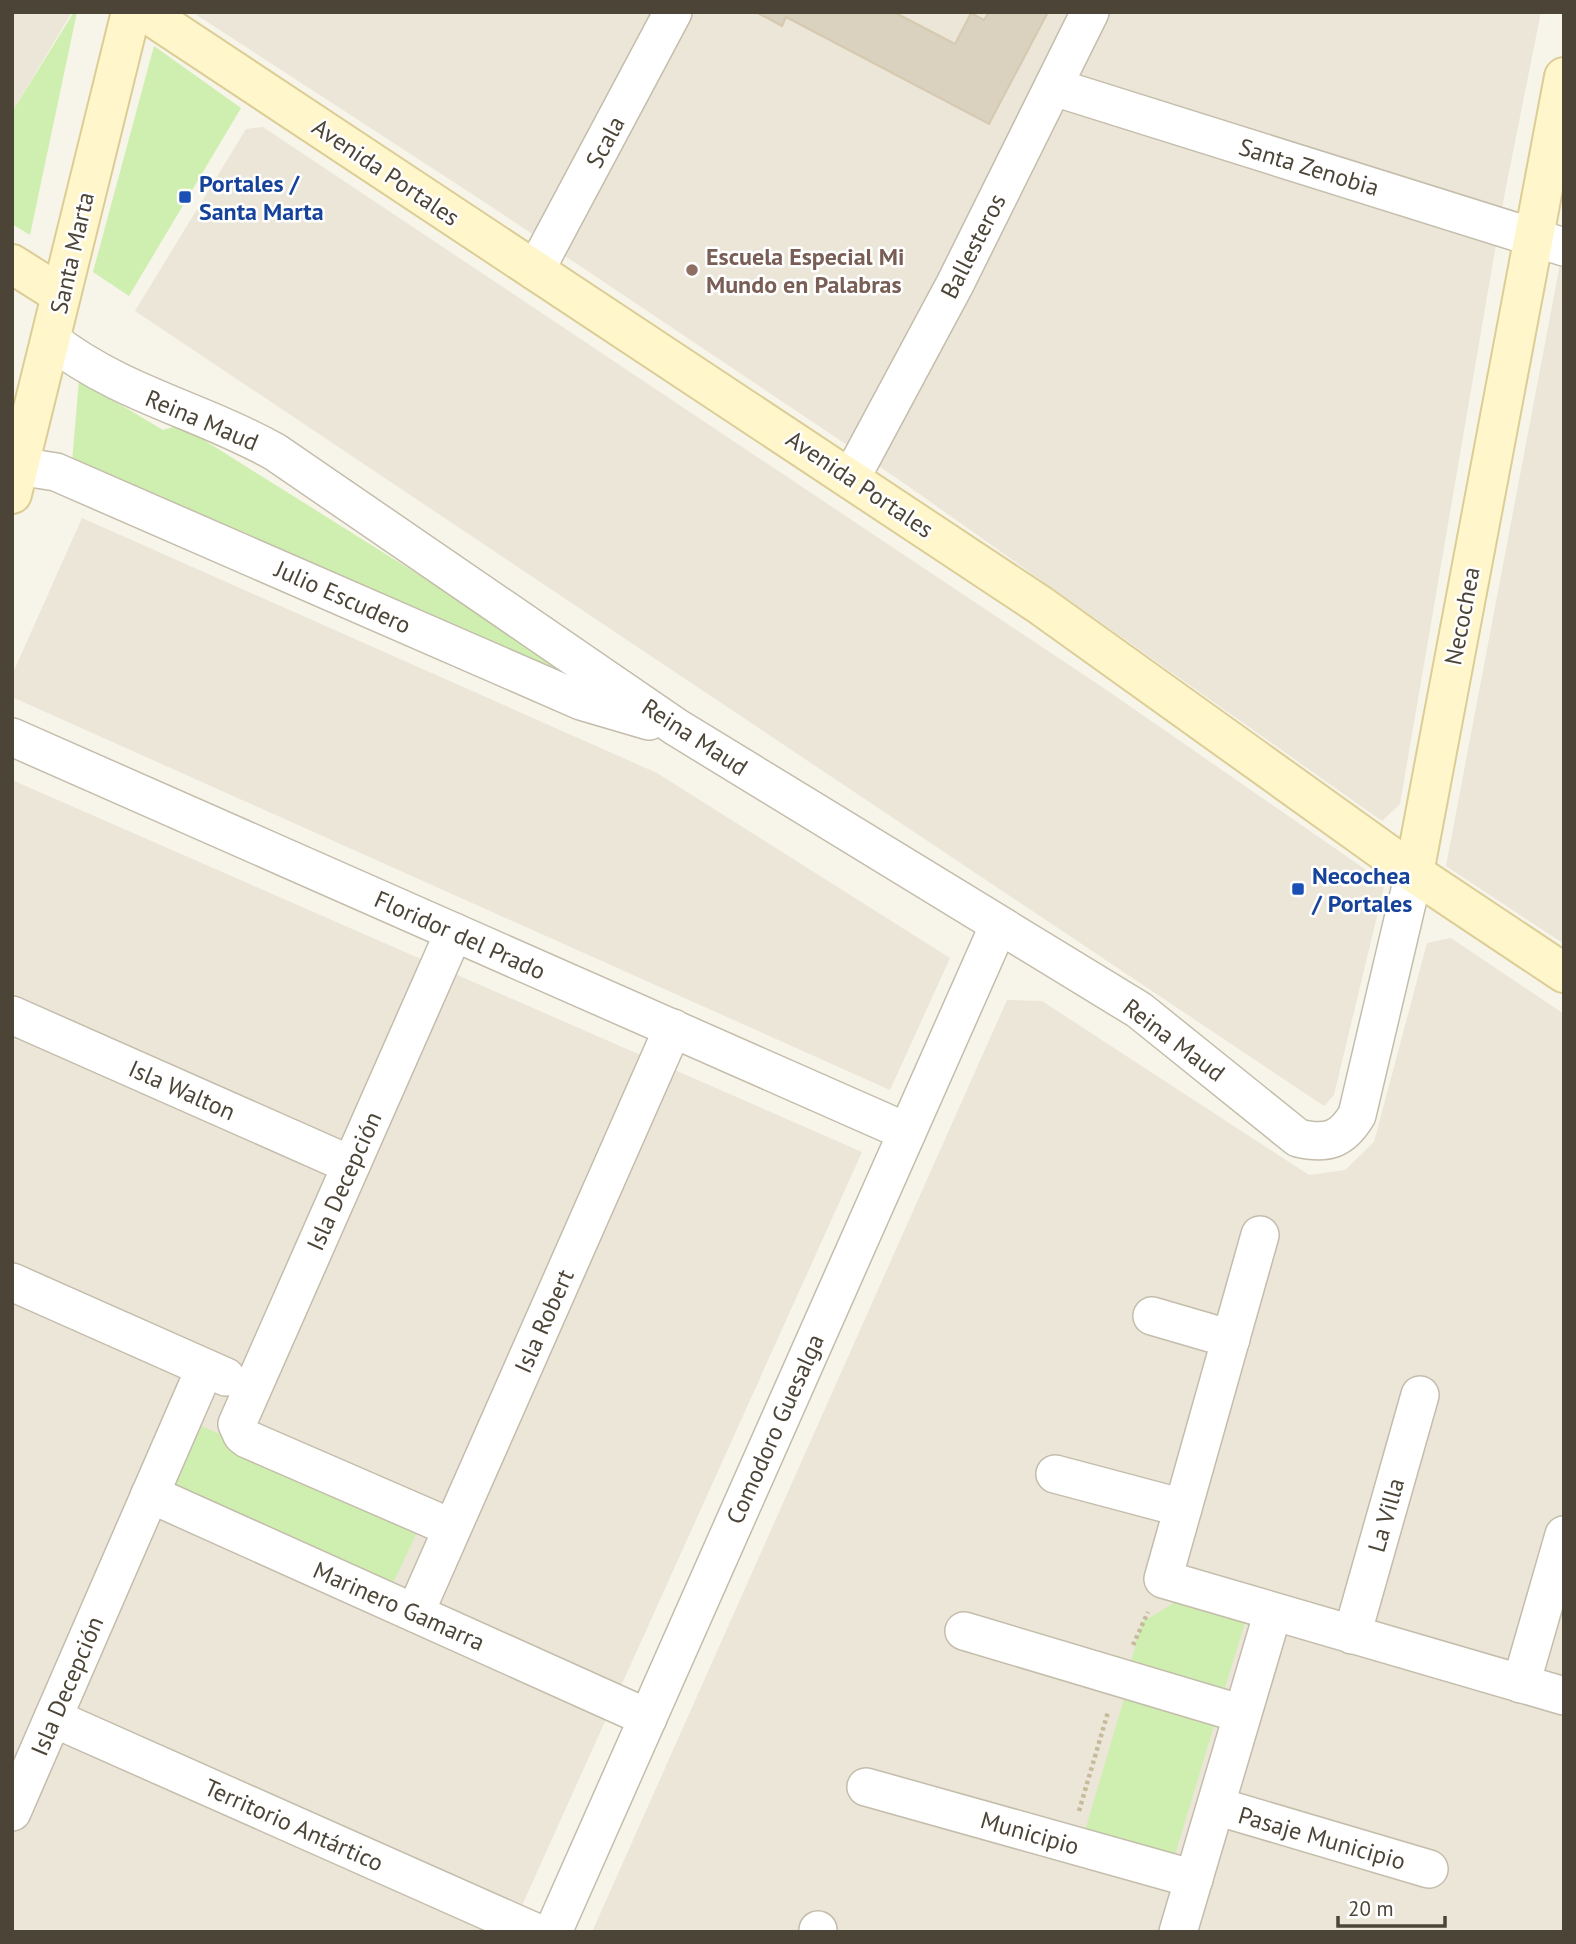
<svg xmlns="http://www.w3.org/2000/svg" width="1576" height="1944" viewBox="0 0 1576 1944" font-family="'PT Sans',sans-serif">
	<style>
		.residential { fill: #ebe6d8 }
		.green { fill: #ceefaf }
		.building { fill: #dad1be; stroke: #d6c9b0; stroke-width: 2 }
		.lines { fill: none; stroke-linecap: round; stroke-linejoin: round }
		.street-casing { stroke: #c4bdab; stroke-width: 40 }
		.secondary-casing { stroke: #dccd95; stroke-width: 42 }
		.path { stroke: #c7ba9b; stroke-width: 4.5; stroke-dasharray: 3.5 3.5; stroke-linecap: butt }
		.street { stroke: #fff; stroke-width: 37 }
		.secondary { stroke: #fff6cc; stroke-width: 38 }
		.transit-dot { fill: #1a4fb4; stroke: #fff; stroke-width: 2.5 }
		.education-dot { fill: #8d6e63; stroke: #fff; stroke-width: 2.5 }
		.labels { text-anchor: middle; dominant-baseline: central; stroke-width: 5; stroke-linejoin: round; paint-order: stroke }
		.street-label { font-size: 24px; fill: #4c4537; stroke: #fff }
		.transit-label { font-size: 24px; font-weight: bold; fill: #164399; stroke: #fff; text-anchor: start }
		.education-label { font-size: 24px; font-weight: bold; fill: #785e54; stroke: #fff; text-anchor: start }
	</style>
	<rect width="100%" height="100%" fill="#f7f4ea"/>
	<g class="residential">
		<path d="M12,12H72L12,112Z"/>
		<path d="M192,12H1541L1505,192L1400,804L1382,821L898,479L492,207Z"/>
		<path d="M263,127L1108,691L1385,883L1334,1095L1324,1106L135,311L246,129Z"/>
		<path d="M1564,243V944L1446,866Z"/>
		<path d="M82,518L657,773L950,958L890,1090L12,697V675Z"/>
		<path d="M12,780L862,1152L510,1932H12Z"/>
		<path d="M1451,938L1564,1014V1932H592L1007,1000L1042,1001L1309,1175L1345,1170L1374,1142L1427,943Z"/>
	</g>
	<g class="green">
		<path d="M74,12H77L30,235L12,224V112Z"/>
		<path d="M154,46L241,108L129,296L93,272Z"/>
		<path d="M79,380L163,430L180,425L588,681L575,685L72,462Z"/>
		<path d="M197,1424L421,1524L392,1585L168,1484Z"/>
		<path d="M1181,1599L1247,1616L1223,1694L1130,1666L1142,1622Z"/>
		<path d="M1126,1692L1216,1719L1171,1868L1082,1841Z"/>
	</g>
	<path class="building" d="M756,12H894L955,44L971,13L984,20L989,12H1048L989,124L786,17L782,26Z"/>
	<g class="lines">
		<g class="street-casing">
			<g id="street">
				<path d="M1054,87L1564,247"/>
				<path d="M535,271L673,12"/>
				<path d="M51,340C122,395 198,409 275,452L676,727L1139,1010L1298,1138C1327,1145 1342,1140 1357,1115L1414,873"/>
				<path d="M12,465L56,472L581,701L649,721"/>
				<path d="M851,478L955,284L1090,12"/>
				<path d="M12,737L907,1132"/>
				<path d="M12,1015L351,1165"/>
				<path d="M1260,1235L1163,1579L1564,1696"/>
				<path d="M12,1282L226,1377"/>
				<path d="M1152,1316L1231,1339"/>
				<path d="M1055,1474L1183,1508"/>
				<path d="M150,1494L648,1718"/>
				<path d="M452,1528L247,1439L242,1435L237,1424L454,932"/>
				<path d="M415,1613L673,1028"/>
				<path d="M964,1631L1242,1714"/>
				<path d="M1352,1635L1420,1395"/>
				<path d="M1521,1684L1564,1535"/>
				<path d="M53,1718L535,1932"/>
				<path d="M866,1787L1194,1879"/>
				<path d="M1216,1806L1429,1869"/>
				<path d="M12,1812L205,1368"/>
				<path d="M553,1932L998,927"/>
				<path d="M818,1932V1930"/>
				<path d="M1178,1932L1273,1612"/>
			</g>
		</g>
		<g class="secondary-casing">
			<g id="secondary">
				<path d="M145,12L1040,605L1414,873L1564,973"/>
				<path d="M12,264L61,295"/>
				<path d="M12,494L131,12"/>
				<path d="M1414,873L1564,77"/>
			</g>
		</g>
		<g class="path">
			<path d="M1133,1645L1148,1612"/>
			<path d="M1079,1811L1108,1712"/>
		</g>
		<use href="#street" class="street"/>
		<use href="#secondary" class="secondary"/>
	</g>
	<g class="transit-dot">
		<rect x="178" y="190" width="14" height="14" rx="3.5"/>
		<rect x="1291" y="882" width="14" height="14" rx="3.5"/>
	</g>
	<circle class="education-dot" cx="692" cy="270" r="7"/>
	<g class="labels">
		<g class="street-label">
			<text transform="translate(605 142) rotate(-62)">Scala</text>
			<text transform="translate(1309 167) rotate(17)">Santa Zenobia</text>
			<text transform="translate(386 172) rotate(34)">Avenida Portales</text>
			<text transform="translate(973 246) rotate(-63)">Ballesteros</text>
			<text transform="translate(72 253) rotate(-77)">Santa Marta</text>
			<text transform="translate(202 420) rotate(23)">Reina Maud</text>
			<text transform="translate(860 484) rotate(34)">Avenida Portales</text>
			<text transform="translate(343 597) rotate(24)">Julio Escudero</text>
			<text transform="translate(1462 616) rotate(-79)">Necochea</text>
			<text transform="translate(695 737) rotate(33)">Reina Maud</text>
			<text transform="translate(460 935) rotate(24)">Floridor del Prado</text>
			<text transform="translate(1174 1040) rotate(37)">Reina Maud</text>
			<text transform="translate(182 1090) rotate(24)">Isla Walton</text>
			<text transform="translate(344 1181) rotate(-66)">Isla Decepción</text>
			<text transform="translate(544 1321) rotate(-66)">Isla Robert</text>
			<text transform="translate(775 1429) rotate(-66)">Comodoro Guesalga</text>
			<text transform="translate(1386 1515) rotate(-74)">La Villa</text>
			<text transform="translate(399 1606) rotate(24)">Marinero Gamarra</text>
			<text transform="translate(67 1686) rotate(-67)">Isla Decepción</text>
			<text transform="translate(294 1825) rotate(24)">Territorio Antártico</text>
			<text transform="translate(1030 1833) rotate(16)">Municipio</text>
			<text transform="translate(1322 1838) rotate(16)">Pasaje Municipio</text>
		</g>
		<g class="transit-label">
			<text x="199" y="183">Portales /<tspan x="199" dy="28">Santa Marta</tspan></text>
			<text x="1312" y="875">Necochea<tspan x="1312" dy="28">/ Portales</tspan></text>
		</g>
		<g class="education-label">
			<text x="706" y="256">Escuela Especial Mi<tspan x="706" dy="28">Mundo en Palabras</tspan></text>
		</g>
	</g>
	<rect width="1576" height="1944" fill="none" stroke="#4c4537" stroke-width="28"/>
	<path d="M1338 1916v10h107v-10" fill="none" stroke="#4c4537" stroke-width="3.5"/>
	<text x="1348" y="1916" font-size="21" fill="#4c4537" stroke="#ffffff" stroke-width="5" paint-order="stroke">20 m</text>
</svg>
